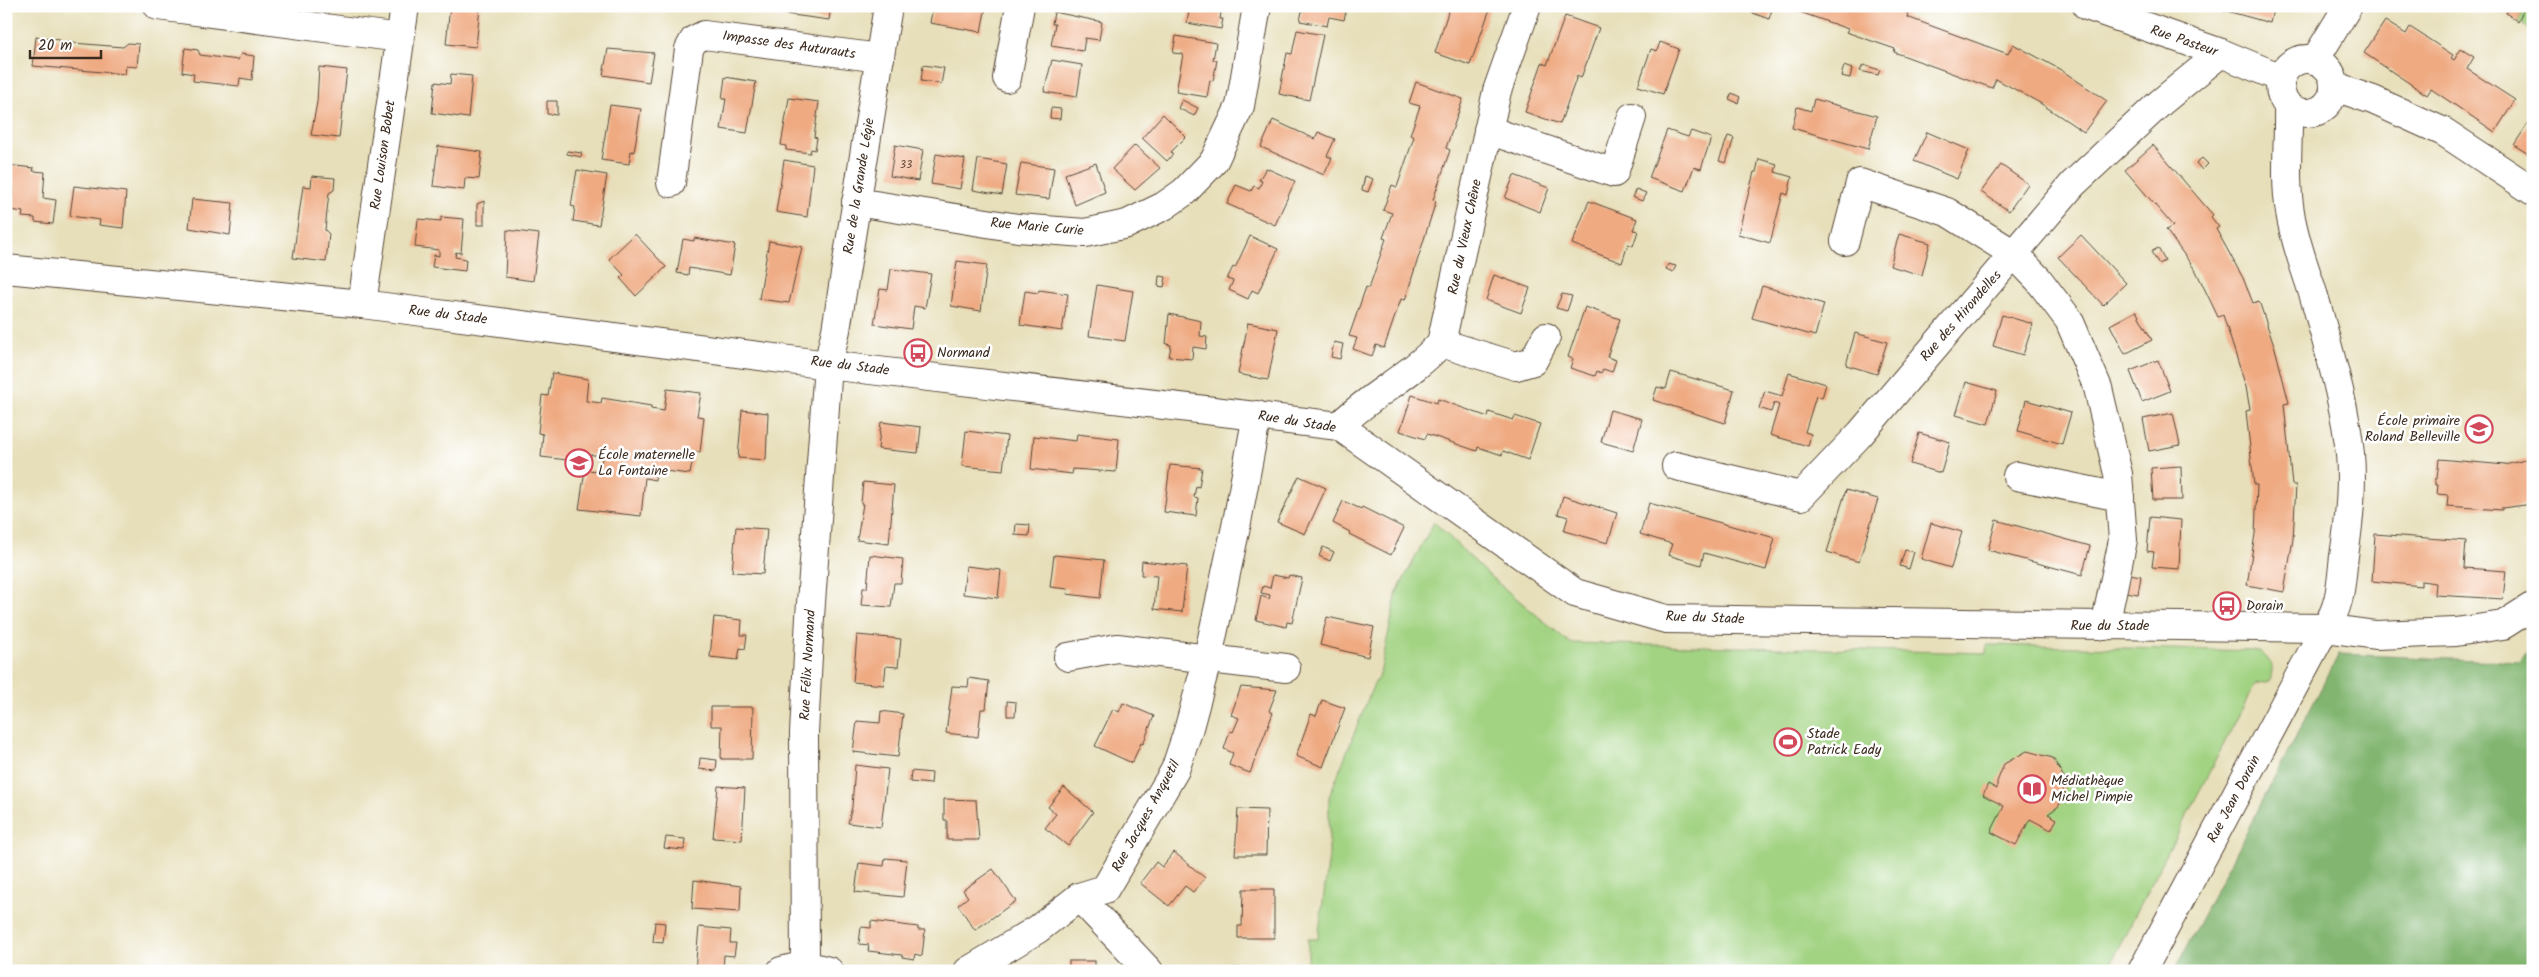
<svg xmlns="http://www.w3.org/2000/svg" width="2539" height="977" viewBox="0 0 2539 977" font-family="Kalam,sans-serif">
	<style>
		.green { fill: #a2d382; stroke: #6e7e50 }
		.forest { fill: #81b570; stroke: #5e7047 }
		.building { fill: #efaa82 }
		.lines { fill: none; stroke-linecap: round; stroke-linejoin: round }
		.minor-casing { stroke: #554535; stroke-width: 30 }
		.minor { stroke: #fff; stroke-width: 28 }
		.labels { text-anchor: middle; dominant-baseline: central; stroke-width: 5; stroke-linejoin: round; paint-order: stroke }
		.number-label { font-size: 11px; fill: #684a37 }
		.street-label { font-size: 14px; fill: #3b2a1e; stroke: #fff }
		.poi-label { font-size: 14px; fill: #3b2a1e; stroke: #fff; text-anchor: start }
	</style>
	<rect width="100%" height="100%" fill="#fff"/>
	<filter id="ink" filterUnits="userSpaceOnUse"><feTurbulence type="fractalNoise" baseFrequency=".02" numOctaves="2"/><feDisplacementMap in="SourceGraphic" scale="10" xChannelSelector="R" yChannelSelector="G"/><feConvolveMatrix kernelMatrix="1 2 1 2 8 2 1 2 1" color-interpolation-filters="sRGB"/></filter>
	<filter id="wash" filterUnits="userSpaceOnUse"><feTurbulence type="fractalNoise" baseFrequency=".0096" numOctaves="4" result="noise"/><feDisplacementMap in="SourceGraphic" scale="20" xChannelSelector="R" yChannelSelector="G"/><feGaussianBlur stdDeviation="1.12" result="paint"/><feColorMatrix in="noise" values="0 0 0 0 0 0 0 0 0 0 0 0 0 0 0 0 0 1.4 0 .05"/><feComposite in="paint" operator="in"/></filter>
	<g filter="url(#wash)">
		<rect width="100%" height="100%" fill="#e7dfba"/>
		<g class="green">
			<path d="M2525,6H2533V31L2518,22Z"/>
			<path d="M1434,522L1492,578L1570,643L1986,653L1987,645L2259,651C2271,660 2274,666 2270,681L2255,684L2106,971H1308V939H1318L1329,857V797L1373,686L1380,674L1397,592Z"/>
		</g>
		<path class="forest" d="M2533,643V971H2174L2339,654L2520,662Z"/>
		<g id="blocks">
			<g class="building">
				<path d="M450,6L480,7L476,47L446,44Z"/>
				<path d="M786,6H831L829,20L785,14Z"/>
				<path d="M933,6H986L981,32L930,23Z"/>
				<path d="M1190,6H1222L1220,19H1223L1221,29L1187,23Z"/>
				<path d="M1303,6H1347L1344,20L1329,17L1327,26L1300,21Z"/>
				<path d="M1450,6H1491L1470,65L1435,53Z"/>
				<path d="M1734,6H1773L1769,19Z"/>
				<path d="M1783,6H1890L1908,13L1907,17L2008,54L2013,44L2061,70L2107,101L2084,132L2040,103L1996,79L1992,88L1894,52L1895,49L1846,32L1848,29Z"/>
				<path d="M2224,6H2274L2270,23L2223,10Z"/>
				<path d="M2510,6L2523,10L2518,22L2506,13Z"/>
				<path d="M1054,12L1102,22L1099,40L1085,38L1083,51L1051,46L1055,24H1052Z"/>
				<path d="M1565,16L1599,28L1581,78L1577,76L1560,124L1525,112L1542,63L1547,65Z"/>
				<path d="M2385,21L2406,34L2410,27L2453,55L2451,58L2454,60L2461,49L2474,57L2467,69L2515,100L2495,132L2431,89L2427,95L2364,53Z"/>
				<path d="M1297,30L1323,35L1309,100L1279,94L1287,53L1292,54Z"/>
				<path d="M1176,36L1216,43L1213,60H1217L1215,71L1213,81L1210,80L1207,97L1176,92L1183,54L1173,53Z"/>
				<path d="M36,37L60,40V42L123,47L128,43L139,44L137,67L126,66L125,74L33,66Z"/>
				<path d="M1660,42L1679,49L1663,94L1638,86L1651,49L1657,51Z"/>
				<path d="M185,48L198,50L200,55L238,60L241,54L254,56L252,80L240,78L239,86L193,81L194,74L182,72Z"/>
				<path d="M608,49L654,53L649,82L603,75Z"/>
				<path d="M1052,60L1082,65L1077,97L1044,92Z"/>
				<path d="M923,65L944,68L941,84L921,81Z"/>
				<path d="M1863,65L1880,70L1878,75L1860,71Z"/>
				<path d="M1844,66L1852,69L1850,78L1841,76Z"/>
				<path d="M319,67L347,70L339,138L311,135L317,102Z"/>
				<path d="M451,74L472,76L468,118L432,113L435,82L450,84Z"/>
				<path d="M725,77L756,82L747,133L721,129L726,99H722Z"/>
				<path d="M1416,82L1463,99L1446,148L1450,150L1433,200L1436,201L1405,300L1401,299L1384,348L1376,345L1372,356L1353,349L1357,338L1349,336L1366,287L1369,288L1386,239L1383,238L1392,213L1383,210L1392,185L1397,187L1414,137L1410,135L1420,106L1409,103Z"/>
				<path d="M1732,93L1740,97L1738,103L1729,99Z"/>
				<path d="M789,98L819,102L814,137L817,138L815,150L811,149L810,153L786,150V146L781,145Z"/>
				<path d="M1814,99L1877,116L1868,149L1792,128L1797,107L1811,111Z"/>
				<path d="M1182,100L1198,108L1194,116L1178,108Z"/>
				<path d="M547,101H557V115L547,114Z"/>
				<path d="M610,105L641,109L634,152L631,151L629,164L601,160Z"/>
				<path d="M1051,108L1061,109L1060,119L1050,118Z"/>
				<path d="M1163,114L1186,137L1171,152L1173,154L1167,161L1142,138Z"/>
				<path d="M2531,119L2533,120V157L2514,145Z"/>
				<path d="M1273,120L1315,139L1318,132L1335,139L1327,156L1332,158L1324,175L1261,147Z"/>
				<path d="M1667,130L1688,137L1691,131L1711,138L1701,169L1694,167L1685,191L1649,178Z"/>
				<path d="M1927,132L1969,150L1957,179L1914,161Z"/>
				<path d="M1728,136L1734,138L1726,163L1719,161Z"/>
				<path d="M895,145L923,150L918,181L890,176Z"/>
				<path d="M1135,145L1160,168L1135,190L1112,169Z"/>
				<path d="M2153,145L2213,215L2211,217L2219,227L2216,229L2243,278L2253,303L2259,301L2276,352L2289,403L2284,404L2292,485H2296L2293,539L2284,592L2247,585L2255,534L2257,485H2254L2246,411L2250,410L2246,387L2223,315L2218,317L2196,271L2166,230L2173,226L2125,170Z"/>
				<path d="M438,146L482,152L479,179L465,178L464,190L433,186Z"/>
				<path d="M567,151L582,153L581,157L567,154Z"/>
				<path d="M936,154L965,159L960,189L931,184Z"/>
				<path d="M2202,158L2208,164L2202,170L2196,163Z"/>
				<path d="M978,159L1007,164L1002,195L973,190Z"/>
				<path d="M1759,159L1777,164L1775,172L1792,177L1788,195L1783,193L1770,243L1738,234L1754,172H1756Z"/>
				<path d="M784,160L813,165L807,217L776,212Z"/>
				<path d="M1021,163L1054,168L1049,199L1015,195Z"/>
				<path d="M1096,163L1105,192L1075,205L1065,174Z"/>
				<path d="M6,165L34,168L33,171L45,172L43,198L56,200L53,224L35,222V218L22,217L23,212L11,210L13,187L6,186Z"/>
				<path d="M2001,165L2028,184L2009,211L1981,192Z"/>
				<path d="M1266,168L1295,181L1275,225L1227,204L1236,185L1251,191L1254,186L1259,188L1262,181L1259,180Z"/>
				<path d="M577,170L607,175L599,225L573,221L575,207L571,206Z"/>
				<path d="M1514,175L1549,188L1540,212L1505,198Z"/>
				<path d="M312,176L335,178L334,190L329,193L327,211L325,230L329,234L326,262L293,258L303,186L311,187Z"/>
				<path d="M1365,176L1373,179L1368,192L1362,190Z"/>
				<path d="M74,186L126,192L123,228L99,225L100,220L70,216Z"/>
				<path d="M1636,189L1646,193L1642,201L1632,197Z"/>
				<path d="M192,199L233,203L230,235L189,228Z"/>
				<path d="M484,201V225H477V204Z"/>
				<path d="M1589,201L1637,219L1633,230L1638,231L1633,246L1628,244L1622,263L1572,244Z"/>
				<path d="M441,217L464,219L461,253L456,252L455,257L466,259L465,271L432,267L434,255L439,256V250L415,247L418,219L441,221Z"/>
				<path d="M507,230L539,234L533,281L505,277Z"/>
				<path d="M635,234L666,267L636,296L620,278L624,275L609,259Z"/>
				<path d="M1899,234L1930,243L1922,275L1890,266Z"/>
				<path d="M2081,235L2126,283L2103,305L2058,257Z"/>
				<path d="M1250,236L1278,249L1258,293L1252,290L1248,299L1229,290L1233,281L1227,279L1233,267L1235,268Z"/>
				<path d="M694,238L735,245L730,275L689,268L688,275L677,273L683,239L694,241Z"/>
				<path d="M769,241L802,247L789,303L759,299Z"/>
				<path d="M2158,248L2165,261L2159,264L2151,252Z"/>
				<path d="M957,261L987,265L981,311L951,306Z"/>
				<path d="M1668,264L1676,266L1673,272L1666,269Z"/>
				<path d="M891,269L931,274L925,308L914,306L911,329L874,324L880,289L888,290Z"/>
				<path d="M1494,275L1530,288L1521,313L1486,300Z"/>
				<path d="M1159,276L1166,277L1164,287L1158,286Z"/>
				<path d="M1097,285L1133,291L1125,341L1089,336Z"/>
				<path d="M1762,286L1824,304L1815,336L1752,318Z"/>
				<path d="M1039,290L1068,294L1062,331L1020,325L1025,291L1038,293Z"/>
				<path d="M1562,294L1572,296L1567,311L1556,308Z"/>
				<path d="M1585,307L1620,319L1607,357L1616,360L1612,372L1603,369L1601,373L1597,371L1595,376L1570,368L1573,359L1568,357Z"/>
				<path d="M2136,311L2152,340L2125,354L2110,325Z"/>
				<path d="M1169,314L1201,321L1200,336L1207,337L1206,349L1193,347L1192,359L1169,357L1171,345L1166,344Z"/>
				<path d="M2002,315L2033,324L2023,355L1993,346Z"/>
				<path d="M1248,323L1278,329L1268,380L1238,374Z"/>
				<path d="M1855,333L1887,342L1877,374L1846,365Z"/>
				<path d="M1334,342L1343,344L1340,359L1331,357Z"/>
				<path d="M2158,360L2170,391L2142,402L2130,371Z"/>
				<path d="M1671,372L1734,390L1725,423L1653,400L1657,387L1666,389Z"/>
				<path d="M552,373L588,379L586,401L601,403L602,398L651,406V409L664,411L667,389L701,393L697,416L704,417L700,452H694L690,474L656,470L655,480L645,478L641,516L579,509L585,470L600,471L602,456L578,453L577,461L541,457L543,434L538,433L542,395L548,396Z"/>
				<path d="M1789,373L1826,384L1822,398L1816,396L1805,432L1811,434L1808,446L1770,435L1779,405L1774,403L1771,412L1759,408L1765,391L1782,396Z"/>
				<path d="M1966,382L1997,391L1988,424L1956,415Z"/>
				<path d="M1412,395L1437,403L1438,399L1488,417L1489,412L1513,420L1515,416L1540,424L1528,460L1503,451L1502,455L1478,447L1477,451L1427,434L1425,439L1400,431Z"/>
				<path d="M2026,400L2071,413L2062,444L2018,431Z"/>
				<path d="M742,410L768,413L766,460L738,458Z"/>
				<path d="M1610,410L1642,419L1633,451L1601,442Z"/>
				<path d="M2173,413L2180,445L2149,451L2143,419Z"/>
				<path d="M881,422L921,427L918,453L878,449Z"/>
				<path d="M966,431L1007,436L1003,470L962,466Z"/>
				<path d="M1919,433L1950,442L1941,473L1910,464Z"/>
				<path d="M1077,434L1119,439L1116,472L1073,469L1072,474L1031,469L1034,436L1076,441Z"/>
				<path d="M2533,456V504L2502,508V510L2447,506L2448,495L2437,494L2438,485H2435V479H2437L2439,459L2505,465L2521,461Z"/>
				<path d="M1170,465L1202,468L1199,487L1196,486L1194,497L1198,498L1196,516L1164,512Z"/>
				<path d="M2181,466L2182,500H2153L2151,468Z"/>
				<path d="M1299,476L1326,488L1305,534L1277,522Z"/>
				<path d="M863,482L894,485L889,544L857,540L863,504H861Z"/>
				<path d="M1846,490L1878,499L1859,562L1827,552Z"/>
				<path d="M1563,496L1617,513L1608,543L1564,531L1568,517L1558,514Z"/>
				<path d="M1343,501L1361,509L1362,507L1404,528L1391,555L1349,534L1350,532L1333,523Z"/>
				<path d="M1649,503L1775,538L1766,570L1704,553L1701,565L1668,555L1672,544L1640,534Z"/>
				<path d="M2150,517L2181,520L2179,569L2152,567L2154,552L2147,551Z"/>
				<path d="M1996,520L2090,546L2082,575L1988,550Z"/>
				<path d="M1931,523L1962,532L1951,568L1921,559Z"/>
				<path d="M1016,524L1030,525L1029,536L1015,535Z"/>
				<path d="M736,527L767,529L763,574L732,572Z"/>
				<path d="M2375,534L2466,541L2464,568L2506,571L2503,599L2435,595L2436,583L2421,581V586L2372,581Z"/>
				<path d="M1323,547L1334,552L1330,561L1319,556Z"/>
				<path d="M1905,550L1914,552L1909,569L1900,566Z"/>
				<path d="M870,555L903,559L901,583H894L891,607L861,605L863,588H867Z"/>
				<path d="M1054,555L1104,560L1100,598L1067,594L1068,589L1050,587Z"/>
				<path d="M1142,561L1187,566L1182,612L1154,609L1157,576L1141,575Z"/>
				<path d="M966,566L1001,570L998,598L963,594Z"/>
				<path d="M2129,574L2141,576L2138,594L2126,592Z"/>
				<path d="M1273,575L1288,578L1289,575L1302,578L1292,623L1287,622L1286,627L1256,620L1261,596L1269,599L1270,595L1261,593L1263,586L1270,588Z"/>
				<path d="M714,617L742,620L741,635H747L745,649L740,648L738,660L710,657Z"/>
				<path d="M1327,617L1374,627L1368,657L1320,645Z"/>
				<path d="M857,635L901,639L898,667L886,666L884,685L853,682Z"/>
				<path d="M969,678L989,681L986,709H981L978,737L946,733L952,686L968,687Z"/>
				<path d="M1241,687L1277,690L1269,711L1273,713L1250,773L1229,765L1233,753L1224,749L1230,731L1233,732L1239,718L1231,715Z"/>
				<path d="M1322,700L1345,708L1323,767L1296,756L1311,714L1316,716Z"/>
				<path d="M1007,701L1016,702L1015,716H1007Z"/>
				<path d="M1123,703L1154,716L1143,744L1141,743L1132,763L1095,746L1113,709L1119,712Z"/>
				<path d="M711,707H753L752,759H721L722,726H711Z"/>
				<path d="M881,711L903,714L898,757L853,752L857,721L880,723Z"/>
				<path d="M2027,751L2053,758L2066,781L2059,806L2048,814L2057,819L2051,830L2030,819L2016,845L1991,832L2004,806L1983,795L1988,784L1997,789V782L2004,764Z"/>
				<path d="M700,758L717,760L716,771L699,769Z"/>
				<path d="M855,765L888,769L881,827L848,823L852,807Z"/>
				<path d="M911,771L932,773L931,784L910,782Z"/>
				<path d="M718,786L745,788L742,840L713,838Z"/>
				<path d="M1064,787L1093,812L1068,846L1045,828L1056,814L1048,807Z"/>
				<path d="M944,799L976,800L979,840H947V820H944Z"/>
				<path d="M1238,809L1267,810L1266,855H1235Z"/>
				<path d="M666,837L685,839L684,850L664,848Z"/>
				<path d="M1174,852L1205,878L1193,892L1185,886L1169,906L1140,883L1156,862L1162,867Z"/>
				<path d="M885,858L907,860L903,897L855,892L859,863L884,866Z"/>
				<path d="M993,869L1016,901L975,930L958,905L968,897L963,890Z"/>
				<path d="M694,880L741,886L740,912L692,909Z"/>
				<path d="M1243,889H1274V938H1238V926H1242Z"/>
				<path d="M871,921L918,927V930H925L922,956L915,954L914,959L902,957V955L868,951L869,945L859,944L861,927L871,928Z"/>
				<path d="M655,922L665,923L663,943L653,942Z"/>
				<path d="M699,927L731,930L730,943H736L734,956L724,955L723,971H695Z"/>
				<rect x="1069" y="961" width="26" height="10"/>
				<path d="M1232,968H1276L1275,971H1232Z"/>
			</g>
		</g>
	</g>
	<g filter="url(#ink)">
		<use href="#blocks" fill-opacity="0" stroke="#554535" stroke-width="1"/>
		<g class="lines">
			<g class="minor-casing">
				<g id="minor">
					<path d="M158,6L400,38"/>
					<path d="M2087,6L2221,53L2281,78"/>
					<circle cx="2307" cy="86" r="27"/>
					<path d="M2315,60L2348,6"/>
					<path d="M1007,78L1020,6"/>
					<path d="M2335,87L2373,100L2444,132L2533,191"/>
					<path d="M1488,130L1614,173L1632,117"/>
					<path d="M671,183L689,49L694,40L704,35L880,58"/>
					<path d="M856,202L1018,228L1085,233L1127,224L1164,206L1184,192L1214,161L1240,106L1257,6"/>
					<path d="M1845,241L1860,183L1947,212L2014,254L2038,279L2069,320L2098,388L2118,474L2123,540L2105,626"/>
					<path d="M6,269L362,304L828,365L1339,426L1575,593L1666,619L2325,628L2376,635L2456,632L2503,625L2533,606"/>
					<path d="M362,304L405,6"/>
					<path d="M1441,343L1516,366L1533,361L1546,337"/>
					<path d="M1339,426C1370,395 1411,376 1441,343L1497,91L1527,6"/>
					<path d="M1676,466L1801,496L1860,434L2073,184L2160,103L2221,53"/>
					<path d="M2017,476L2120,497"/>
					<path d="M1068,657L1117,648L1286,668"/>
					<path d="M1079,897L1149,971"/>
					<path d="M805,965L804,733L810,617L828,365L836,330L888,6"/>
					<path d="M781,971L805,965L829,971"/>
					<path d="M968,971L1038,929L1079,897L1105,889L1175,770L1188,731L1208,657L1237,522L1257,415"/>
					<path d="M2142,971L2325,628C2341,607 2341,582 2344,556C2349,523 2353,488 2350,454C2346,409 2330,355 2318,310C2309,277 2295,246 2290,212C2284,176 2289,141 2288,106"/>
				</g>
			</g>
			<use href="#minor" class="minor"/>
		</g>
	</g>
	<defs>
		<g id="bus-ring" transform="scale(1.4375)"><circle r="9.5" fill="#fff" stroke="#d1495b" stroke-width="1.5"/><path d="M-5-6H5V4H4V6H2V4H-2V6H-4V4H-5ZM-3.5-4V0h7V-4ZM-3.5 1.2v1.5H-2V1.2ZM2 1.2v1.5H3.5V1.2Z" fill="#d1495b"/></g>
		<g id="school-ring" transform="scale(1.4375)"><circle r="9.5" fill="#fff" stroke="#d1495b" stroke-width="1.5"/><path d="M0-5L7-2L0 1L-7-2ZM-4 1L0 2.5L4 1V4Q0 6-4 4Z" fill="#d1495b"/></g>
		<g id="stadium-ring" transform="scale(1.4375)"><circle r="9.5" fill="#fff" stroke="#d1495b" stroke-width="1.5"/><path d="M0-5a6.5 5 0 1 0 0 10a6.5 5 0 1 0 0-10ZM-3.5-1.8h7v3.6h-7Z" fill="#d1495b"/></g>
		<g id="library-ring" transform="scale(1.4375)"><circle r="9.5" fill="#fff" stroke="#d1495b" stroke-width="1.5"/><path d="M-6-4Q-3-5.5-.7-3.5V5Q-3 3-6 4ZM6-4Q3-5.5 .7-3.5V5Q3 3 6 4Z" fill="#d1495b"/></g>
	</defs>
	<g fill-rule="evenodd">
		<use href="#bus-ring" x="918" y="353"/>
		<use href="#school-ring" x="2479" y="429"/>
		<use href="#school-ring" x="579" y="463"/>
		<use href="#bus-ring" x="2227" y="606"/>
		<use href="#stadium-ring" x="1788" y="742"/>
		<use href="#library-ring" x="2032" y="789"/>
	</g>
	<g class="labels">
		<g class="number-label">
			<text x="906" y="165">33</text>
		</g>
		<g class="street-label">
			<text transform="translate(2184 41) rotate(19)">Rue Pasteur</text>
			<text transform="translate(789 45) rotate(8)">Impasse des Auturauts</text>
			<text transform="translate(383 155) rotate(-82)">Rue Louison Bobet</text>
			<text transform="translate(859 186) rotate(-81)">Rue de la Grande Légie</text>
			<text transform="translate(1037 227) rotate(5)">Rue Marie Curie</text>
			<text transform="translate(1465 237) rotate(-78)">Rue du Vieux Chêne</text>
			<text transform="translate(448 315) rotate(7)">Rue du Stade</text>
			<text transform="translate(1961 316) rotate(-49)">Rue des Hirondelles</text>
			<text transform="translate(850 366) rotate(7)">Rue du Stade</text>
			<text transform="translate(1297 422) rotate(9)">Rue du Stade</text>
			<text transform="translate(1705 618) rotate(2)">Rue du Stade</text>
			<text x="2110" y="626">Rue du Stade</text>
			<text transform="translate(808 665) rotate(-87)">Rue Félix Normand</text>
			<text transform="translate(2234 799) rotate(-62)">Rue Jean Dorain</text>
			<text transform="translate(1146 816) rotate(-61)">Rue Jacques Anquetil</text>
		</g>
		<g class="poi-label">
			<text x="937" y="353">Normand</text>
			<text x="2460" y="421" text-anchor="end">École primaire<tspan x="2460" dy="16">Roland Belleville</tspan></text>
			<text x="598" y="455">École maternelle<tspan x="598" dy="16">La Fontaine</tspan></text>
			<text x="2246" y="606">Dorain</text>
			<text x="1807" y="734">Stade<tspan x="1807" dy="16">Patrick Eady</tspan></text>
			<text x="2051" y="781">Médiathèque<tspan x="2051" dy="16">Michel Pimpie</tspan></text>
		</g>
	</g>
	<rect width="2539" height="977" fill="none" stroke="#fff" stroke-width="25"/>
	<path d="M30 50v8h71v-8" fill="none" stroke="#3b2a1e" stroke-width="2.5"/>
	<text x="38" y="50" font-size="15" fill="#3b2a1e" stroke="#ffffff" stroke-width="4" paint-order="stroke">20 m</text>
</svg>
